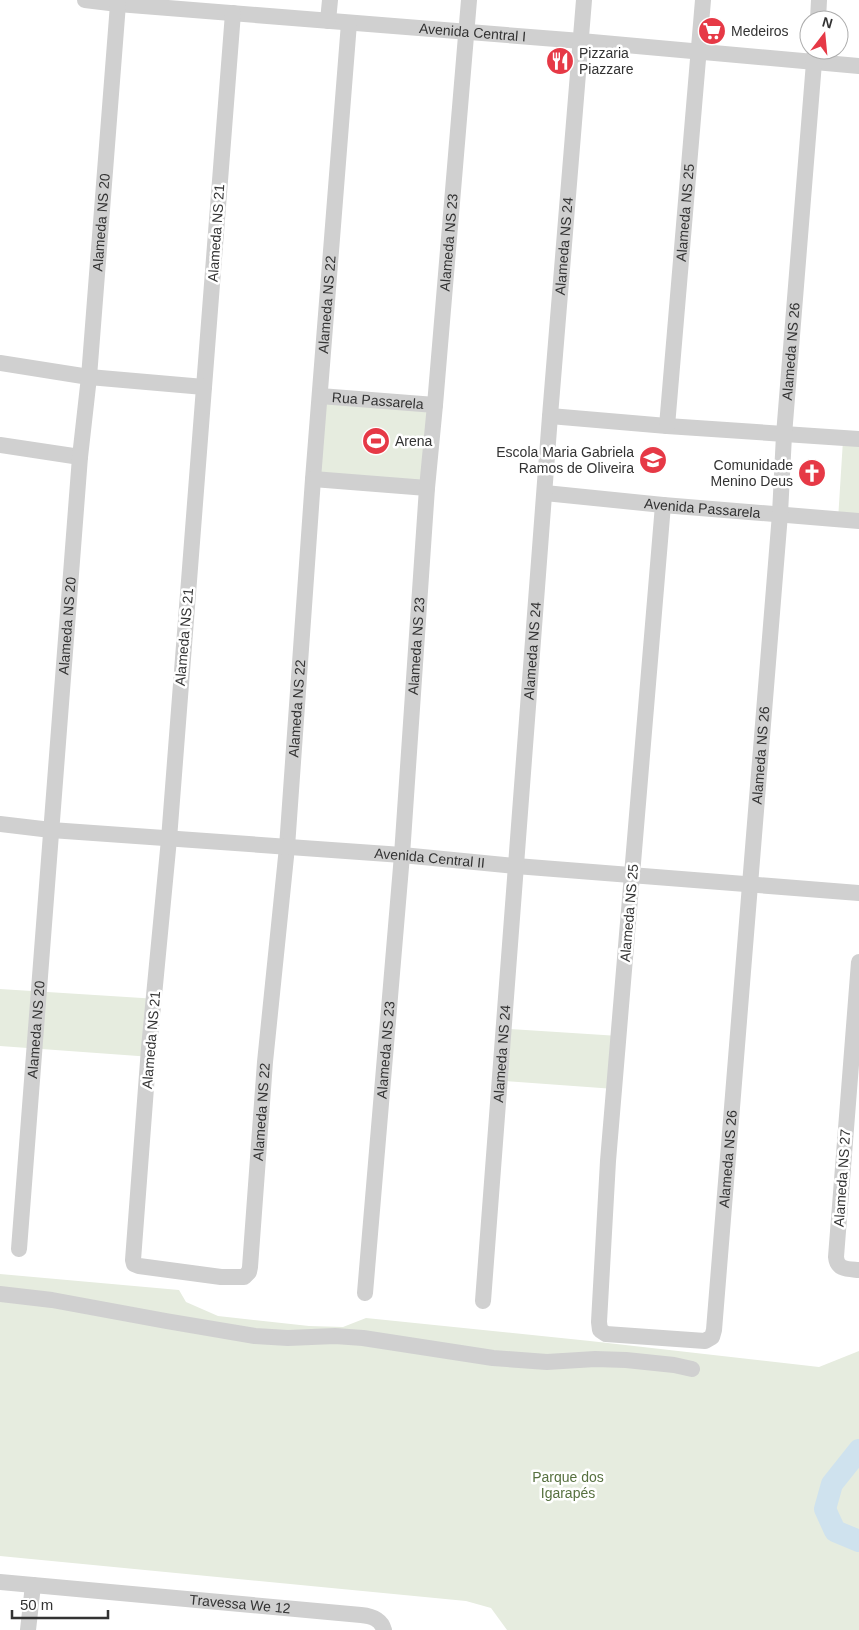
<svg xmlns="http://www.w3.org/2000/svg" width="859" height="1630" viewBox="0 0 859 1630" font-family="Arial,sans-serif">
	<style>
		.green { fill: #e6ecdf }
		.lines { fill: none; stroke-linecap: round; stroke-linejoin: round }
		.river { stroke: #cfe2ee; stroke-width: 22 }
		.minor { stroke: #d0d0d0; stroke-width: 16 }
		.labels { text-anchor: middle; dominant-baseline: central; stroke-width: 5; stroke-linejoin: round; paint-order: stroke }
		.poi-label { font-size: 14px; fill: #333; stroke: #fff; text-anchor: start }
		.street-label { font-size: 14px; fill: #333; stroke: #fff }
		.park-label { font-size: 14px; fill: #56703f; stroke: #fff }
	</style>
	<rect width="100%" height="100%" fill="#fff"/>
	<g class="green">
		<path d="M320,394L438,402L432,486L315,479Z"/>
		<path d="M843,440L859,441V521L838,520Z"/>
		<path d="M0,989L158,999L152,1057L0,1046Z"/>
		<path d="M510,1029L619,1036L615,1089L505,1081Z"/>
		<path d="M0,1274L179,1290L186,1302L218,1316L309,1326L343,1327L366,1318L590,1341L819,1367L859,1351V1630H507L491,1608L466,1601L0,1556Z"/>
	</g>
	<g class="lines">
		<path class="river" d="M859,1450L832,1484L825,1509L835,1531L859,1541"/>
		<g class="minor">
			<path id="s1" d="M85,0L118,4L581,41L859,66"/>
			<path id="s2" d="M233,13L169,839L149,1048L133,1260L134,1264L139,1266L221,1277H244L249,1272L250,1267L265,1062L287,847L313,479L349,23"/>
			<path d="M818,20L819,0"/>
			<path d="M328,21L330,0"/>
			<path d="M0,363L89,377L204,387"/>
			<path id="s3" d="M320,396L435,405"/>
			<path d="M550,416L667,426L859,439"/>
			<path id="s4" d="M667,426L703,0"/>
			<path d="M0,445L80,457"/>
			<path d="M313,479L427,488"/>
			<path id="s5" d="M545,493L663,505L859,521"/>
			<path id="s6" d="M663,505L608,1161L599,1322L600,1330L606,1334L705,1341L712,1337L714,1330L780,514L784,435L815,50"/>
			<path id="s7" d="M0,824L51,830L402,855L516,866L859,893"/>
			<path d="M859,962L836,1257C837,1270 848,1269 859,1270"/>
			<path id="s8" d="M19,1249L80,457L89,377L118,4"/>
			<path id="s9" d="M365,1293L402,855L427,488L435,405L469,0"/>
			<path d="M0,1294L52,1300L166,1321L255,1336L288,1338L335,1336L363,1338L493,1358L547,1362L595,1359L626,1360L674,1365L692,1369"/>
			<path id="s10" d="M483,1301L550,416L584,0"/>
			<path id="s11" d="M0,1582L361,1615C372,1616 381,1619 384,1630"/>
			<path d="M28,1630L33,1585"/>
		</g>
	</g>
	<defs>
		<g id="supermarket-disc" transform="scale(1.4375)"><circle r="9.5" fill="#e63946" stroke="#fff"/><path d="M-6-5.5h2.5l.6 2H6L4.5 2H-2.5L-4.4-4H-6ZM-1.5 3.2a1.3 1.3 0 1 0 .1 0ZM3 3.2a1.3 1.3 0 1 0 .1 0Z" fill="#fff"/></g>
		<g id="restaurant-disc" transform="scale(1.4375)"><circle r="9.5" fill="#e63946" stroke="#fff"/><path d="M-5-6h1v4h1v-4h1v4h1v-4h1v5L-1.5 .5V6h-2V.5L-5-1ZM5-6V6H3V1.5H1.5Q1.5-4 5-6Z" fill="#fff"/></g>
		<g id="stadium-disc" transform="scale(1.4375)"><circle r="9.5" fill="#e63946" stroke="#fff"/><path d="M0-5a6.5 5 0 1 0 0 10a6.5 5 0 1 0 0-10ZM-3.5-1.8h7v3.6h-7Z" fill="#fff"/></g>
		<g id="school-disc" transform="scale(1.4375)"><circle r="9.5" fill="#e63946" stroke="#fff"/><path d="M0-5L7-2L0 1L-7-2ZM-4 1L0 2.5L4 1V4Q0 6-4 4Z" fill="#fff"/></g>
		<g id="church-disc" transform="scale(1.4375)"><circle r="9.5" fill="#e63946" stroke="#fff"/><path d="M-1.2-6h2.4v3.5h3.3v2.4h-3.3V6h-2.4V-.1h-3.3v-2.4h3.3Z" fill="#fff"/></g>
	</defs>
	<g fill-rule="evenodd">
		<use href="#supermarket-disc" x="712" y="31"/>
		<use href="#restaurant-disc" x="560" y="61"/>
		<use href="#stadium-disc" x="376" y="441"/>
		<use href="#school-disc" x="653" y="460"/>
		<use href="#church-disc" x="812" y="473"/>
	</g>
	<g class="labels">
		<g class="poi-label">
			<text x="731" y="31">Medeiros</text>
			<text x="579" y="53">Pizzaria<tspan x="579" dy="16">Piazzare</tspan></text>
			<text x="395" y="441">Arena</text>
			<text x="634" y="452" text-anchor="end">Escola Maria Gabriela<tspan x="634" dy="16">Ramos de Oliveira</tspan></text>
			<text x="793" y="465" text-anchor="end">Comunidade<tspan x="793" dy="16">Menino Deus</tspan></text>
		</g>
		<g class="street-label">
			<text stroke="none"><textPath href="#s1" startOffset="389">Avenida Central I</textPath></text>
			<text stroke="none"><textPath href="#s4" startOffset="214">Alameda NS 25</textPath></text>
			<text stroke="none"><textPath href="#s8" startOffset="1030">Alameda NS 20</textPath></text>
			<text transform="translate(216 233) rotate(-86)">Alameda NS 21</text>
			<text stroke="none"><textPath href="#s9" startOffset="1054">Alameda NS 23</textPath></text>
			<text stroke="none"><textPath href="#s10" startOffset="1058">Alameda NS 24</textPath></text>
			<text stroke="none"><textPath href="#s2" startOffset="2344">Alameda NS 22</textPath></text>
			<text stroke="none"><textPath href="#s6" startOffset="1931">Alameda NS 26</textPath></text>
			<text stroke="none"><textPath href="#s3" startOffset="58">Rua Passarela</textPath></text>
			<text stroke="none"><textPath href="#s5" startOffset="158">Avenida Passarela</textPath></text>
			<text stroke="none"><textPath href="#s8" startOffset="625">Alameda NS 20</textPath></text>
			<text transform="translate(184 637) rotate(-85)">Alameda NS 21</text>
			<text stroke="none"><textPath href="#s9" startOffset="649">Alameda NS 23</textPath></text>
			<text stroke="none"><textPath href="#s10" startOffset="652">Alameda NS 24</textPath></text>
			<text stroke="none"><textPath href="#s2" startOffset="1939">Alameda NS 22</textPath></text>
			<text stroke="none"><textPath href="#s6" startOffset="1526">Alameda NS 26</textPath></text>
			<text stroke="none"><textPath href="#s7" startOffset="431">Avenida Central II</textPath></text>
			<text transform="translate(629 913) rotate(-85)">Alameda NS 25</text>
			<text stroke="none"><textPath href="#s8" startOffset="220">Alameda NS 20</textPath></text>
			<text transform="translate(151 1040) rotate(-85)">Alameda NS 21</text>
			<text stroke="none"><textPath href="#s9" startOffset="244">Alameda NS 23</textPath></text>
			<text stroke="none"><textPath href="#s10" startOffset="248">Alameda NS 24</textPath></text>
			<text stroke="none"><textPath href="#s2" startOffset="1534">Alameda NS 22</textPath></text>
			<text stroke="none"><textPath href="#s6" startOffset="1121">Alameda NS 26</textPath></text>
			<text transform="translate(842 1178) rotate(-86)">Alameda NS 27</text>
			<text stroke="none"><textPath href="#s11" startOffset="241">Travessa We 12</textPath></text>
		</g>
		<g class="park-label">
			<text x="568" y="1477">Parque dos<tspan x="568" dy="16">Igarapés</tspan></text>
		</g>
	</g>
	<g transform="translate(824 35) rotate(16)"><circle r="24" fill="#ffffff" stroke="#adadad"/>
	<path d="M0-4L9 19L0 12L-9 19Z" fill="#e63946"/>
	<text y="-8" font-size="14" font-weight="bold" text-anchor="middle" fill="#333333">N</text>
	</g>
	<path d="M12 1610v8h96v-8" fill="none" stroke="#333333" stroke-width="2.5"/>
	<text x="20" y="1610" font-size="15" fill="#333333" stroke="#ffffff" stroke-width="4" paint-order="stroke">50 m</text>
</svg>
